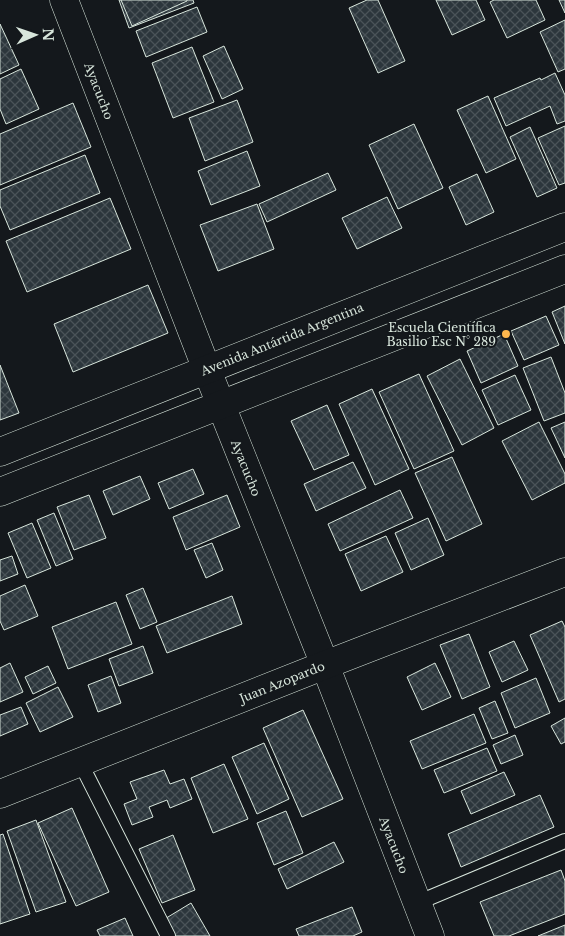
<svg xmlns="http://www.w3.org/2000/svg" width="565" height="936" viewBox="0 0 565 936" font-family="'Libre Baskerville',serif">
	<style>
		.building { fill: url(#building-cross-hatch); stroke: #d8e6dc }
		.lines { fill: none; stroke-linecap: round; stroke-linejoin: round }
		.service-casing { stroke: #d8e6dc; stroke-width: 16 }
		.minor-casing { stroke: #d8e6dc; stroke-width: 29 }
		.secondary-casing { stroke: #d8e6dc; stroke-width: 29 }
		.service { stroke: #14181c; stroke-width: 14 }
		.minor { stroke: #14181c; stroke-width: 28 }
		.secondary { stroke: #14181c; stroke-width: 28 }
		.poi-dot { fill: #ffb74d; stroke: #14181c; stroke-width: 2 }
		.labels { text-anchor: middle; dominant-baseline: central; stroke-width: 4; stroke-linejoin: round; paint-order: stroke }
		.street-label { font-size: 12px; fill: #d8e6dc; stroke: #14181c }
		.poi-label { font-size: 12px; fill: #d8e6dc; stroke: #14181c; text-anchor: end }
	</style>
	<defs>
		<pattern id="building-cross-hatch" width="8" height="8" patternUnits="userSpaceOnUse" patternTransform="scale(1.25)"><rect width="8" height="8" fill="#2c363c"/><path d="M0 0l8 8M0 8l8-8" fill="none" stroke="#4a5358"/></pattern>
	</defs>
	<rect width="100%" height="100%" fill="#14181c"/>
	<g class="building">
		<path d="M119,0H193L194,3L129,28Z"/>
		<path d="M121,0H187V1L132,26Z"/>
		<path d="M367,0H378L405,61L378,73L349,8Z"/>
		<path d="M436,0H476L485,20L452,35Z"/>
		<path d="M494,0H536L545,20L507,38L490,2Z"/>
		<path d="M559,0H565V13Z"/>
		<path d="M197,7L207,32L146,57L136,31Z"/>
		<path d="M565,20V69L558,72L540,32Z"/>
		<path d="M0,24L19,65L0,74Z"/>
		<path d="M224,46L243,89L222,99L203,56Z"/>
		<path d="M192,47L214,102L173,118L152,63Z"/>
		<path d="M21,69L39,109L6,124L0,109V79Z"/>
		<path d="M555,73L565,95V121L557,124L550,106L506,126L494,98L540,78L541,80Z"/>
		<path d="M488,96L516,159L486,173L457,110Z"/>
		<path d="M237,100L253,142L205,161L189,118Z"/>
		<path d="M73,103L91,147L0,185V134Z"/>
		<path d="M414,124L443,188L398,209L369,145Z"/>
		<path d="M565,126V183L559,185L538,138Z"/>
		<path d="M530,127L557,188L537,197L510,137Z"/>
		<path d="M247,151L260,186L211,205L198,171Z"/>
		<path d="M85,155L100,193L10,230L0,206V190Z"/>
		<path d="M328,173L336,190L267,222L259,204Z"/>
		<path d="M477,174L494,212L466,225L449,187Z"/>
		<path d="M387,197L402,228L357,249L342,218Z"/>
		<path d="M110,198L131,249L27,292L6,241Z"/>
		<path d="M257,204L274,249L218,271L200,225Z"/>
		<path d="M148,285L168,333L73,372L54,324Z"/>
		<path d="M565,306V344L552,312Z"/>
		<path d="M546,316L559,345L524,360L511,331Z"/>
		<path d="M504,334L518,366L481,383L467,351Z"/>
		<path d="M551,357L565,393V413L544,421L523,368Z"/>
		<path d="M460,359L494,428L462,445L427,376Z"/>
		<path d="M0,365L19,413L0,420Z"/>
		<path d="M419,374L454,451L414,469L379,392Z"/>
		<path d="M515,375L531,410L498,425L482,390Z"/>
		<path d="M372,389L409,469L375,485L339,404Z"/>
		<path d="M327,405L349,455L314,470L291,421Z"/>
		<path d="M539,422L565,474V483L532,500L502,441Z"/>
		<path d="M565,422V458L551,428Z"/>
		<path d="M452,457L482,524L446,541L415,473Z"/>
		<path d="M353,462L366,488L316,511L304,484Z"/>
		<path d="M193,469L204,494L169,509L158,483Z"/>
		<path d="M140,476L150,499L113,515L103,491Z"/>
		<path d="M400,490L413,518L340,551L328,524Z"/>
		<path d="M89,495L106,538L74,550L57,507Z"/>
		<path d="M227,495L240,527L186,550L173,517Z"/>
		<path d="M54,513L73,559L56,566L37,520Z"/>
		<path d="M428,518L444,555L411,570L395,533Z"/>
		<path d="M32,523L51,568L27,578L8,533Z"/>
		<path d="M386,536L403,572L361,591L345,554Z"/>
		<path d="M212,543L223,570L206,578L194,550Z"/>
		<path d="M12,556L18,574L0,581V560Z"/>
		<path d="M25,585L38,616L4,630L0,621V596Z"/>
		<path d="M143,588L157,622L140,629L126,595Z"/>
		<path d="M232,596L242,624L167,653L156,626Z"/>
		<path d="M116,602L132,644L68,669L52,627Z"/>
		<path d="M562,621L565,627V699L559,702L530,635Z"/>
		<path d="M469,634L490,687L462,699L440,645Z"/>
		<path d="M514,641L528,670L502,682L489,652Z"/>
		<path d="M143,646L153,673L119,686L109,659Z"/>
		<path d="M10,663L23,692L0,702V668Z"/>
		<path d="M435,663L451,697L422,710L407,677Z"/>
		<path d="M48,666L56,683L33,694L25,677Z"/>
		<path d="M111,676L121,703L98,712L88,685Z"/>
		<path d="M536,678L550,713L515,728L501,693Z"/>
		<path d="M58,687L73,717L40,732L26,703Z"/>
		<path d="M495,701L508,733L492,739L479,708Z"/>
		<path d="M21,707L28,724L0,736V715Z"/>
		<path d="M303,710L343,799L302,817L263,728Z"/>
		<path d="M474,714L486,743L422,769L410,741Z"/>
		<path d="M565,718V742L561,744L551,726Z"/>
		<path d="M515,735L523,755L501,764L493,745Z"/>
		<path d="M264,743L289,799L257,814L232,757Z"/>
		<path d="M487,748L497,771L444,793L434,770Z"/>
		<path d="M224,764L248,819L213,833L191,778Z"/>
		<path d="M164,770L170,784L184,779L192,799L170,808L167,800L149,807L153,817L132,825L124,804L137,799L130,782Z"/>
		<path d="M504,772L515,795L471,814L461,791Z"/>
		<path d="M540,795L554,827L461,867L448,834Z"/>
		<path d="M72,808L109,892L76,906L38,823Z"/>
		<path d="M286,811L303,853L274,865L257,823Z"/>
		<path d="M36,820L66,902L36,912L7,831Z"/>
		<path d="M3,834L30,914L0,924V835Z"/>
		<path d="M173,835L195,890L162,903L139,849Z"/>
		<path d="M334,842L344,862L287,889L278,869Z"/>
		<path d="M561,870L565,881V914L509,936H494L480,902Z"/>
		<path d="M191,903L210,936H173L163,920Z"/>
		<path d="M352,907L362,932L353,936H299L296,929Z"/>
		<path d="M125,918L133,936H100L97,930Z"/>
		<path d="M565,925V936H538Z"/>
	</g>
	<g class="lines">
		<g class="service-casing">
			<g id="service">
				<path d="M80,762L168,936"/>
				<path d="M417,903L565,841"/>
			</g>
		</g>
		<g class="minor-casing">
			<g id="minor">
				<path d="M64,0L207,370L325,665L430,936"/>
				<path d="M0,794L325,665L565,572"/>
			</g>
		</g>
		<g class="secondary-casing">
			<g id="secondary">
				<path d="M0,452L565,227"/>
				<path d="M0,492L565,269"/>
			</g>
		</g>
		<use href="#service" class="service"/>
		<use href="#minor" class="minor"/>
		<use href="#secondary" class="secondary"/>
	</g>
	<circle class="poi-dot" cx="506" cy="334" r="5"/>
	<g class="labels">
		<g class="street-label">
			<text transform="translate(99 91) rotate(69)">Ayacucho</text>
			<text transform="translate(282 339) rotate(-22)">Avenida Antártida Argentina</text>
			<text transform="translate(246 468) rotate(68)">Ayacucho</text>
			<text transform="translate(282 682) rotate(-22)">Juan Azopardo</text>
			<text transform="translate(394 845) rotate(69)">Ayacucho</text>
		</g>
		<g class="poi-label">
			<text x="496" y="327">Escuela Científica<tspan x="496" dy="14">Basilio Esc N° 289</tspan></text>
		</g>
	</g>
	<g transform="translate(35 35) rotate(88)" stroke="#14181c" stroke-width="4" paint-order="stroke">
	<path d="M0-4L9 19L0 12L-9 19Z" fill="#d8e6dc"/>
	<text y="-8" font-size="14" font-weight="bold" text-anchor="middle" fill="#d8e6dc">N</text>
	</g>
</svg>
